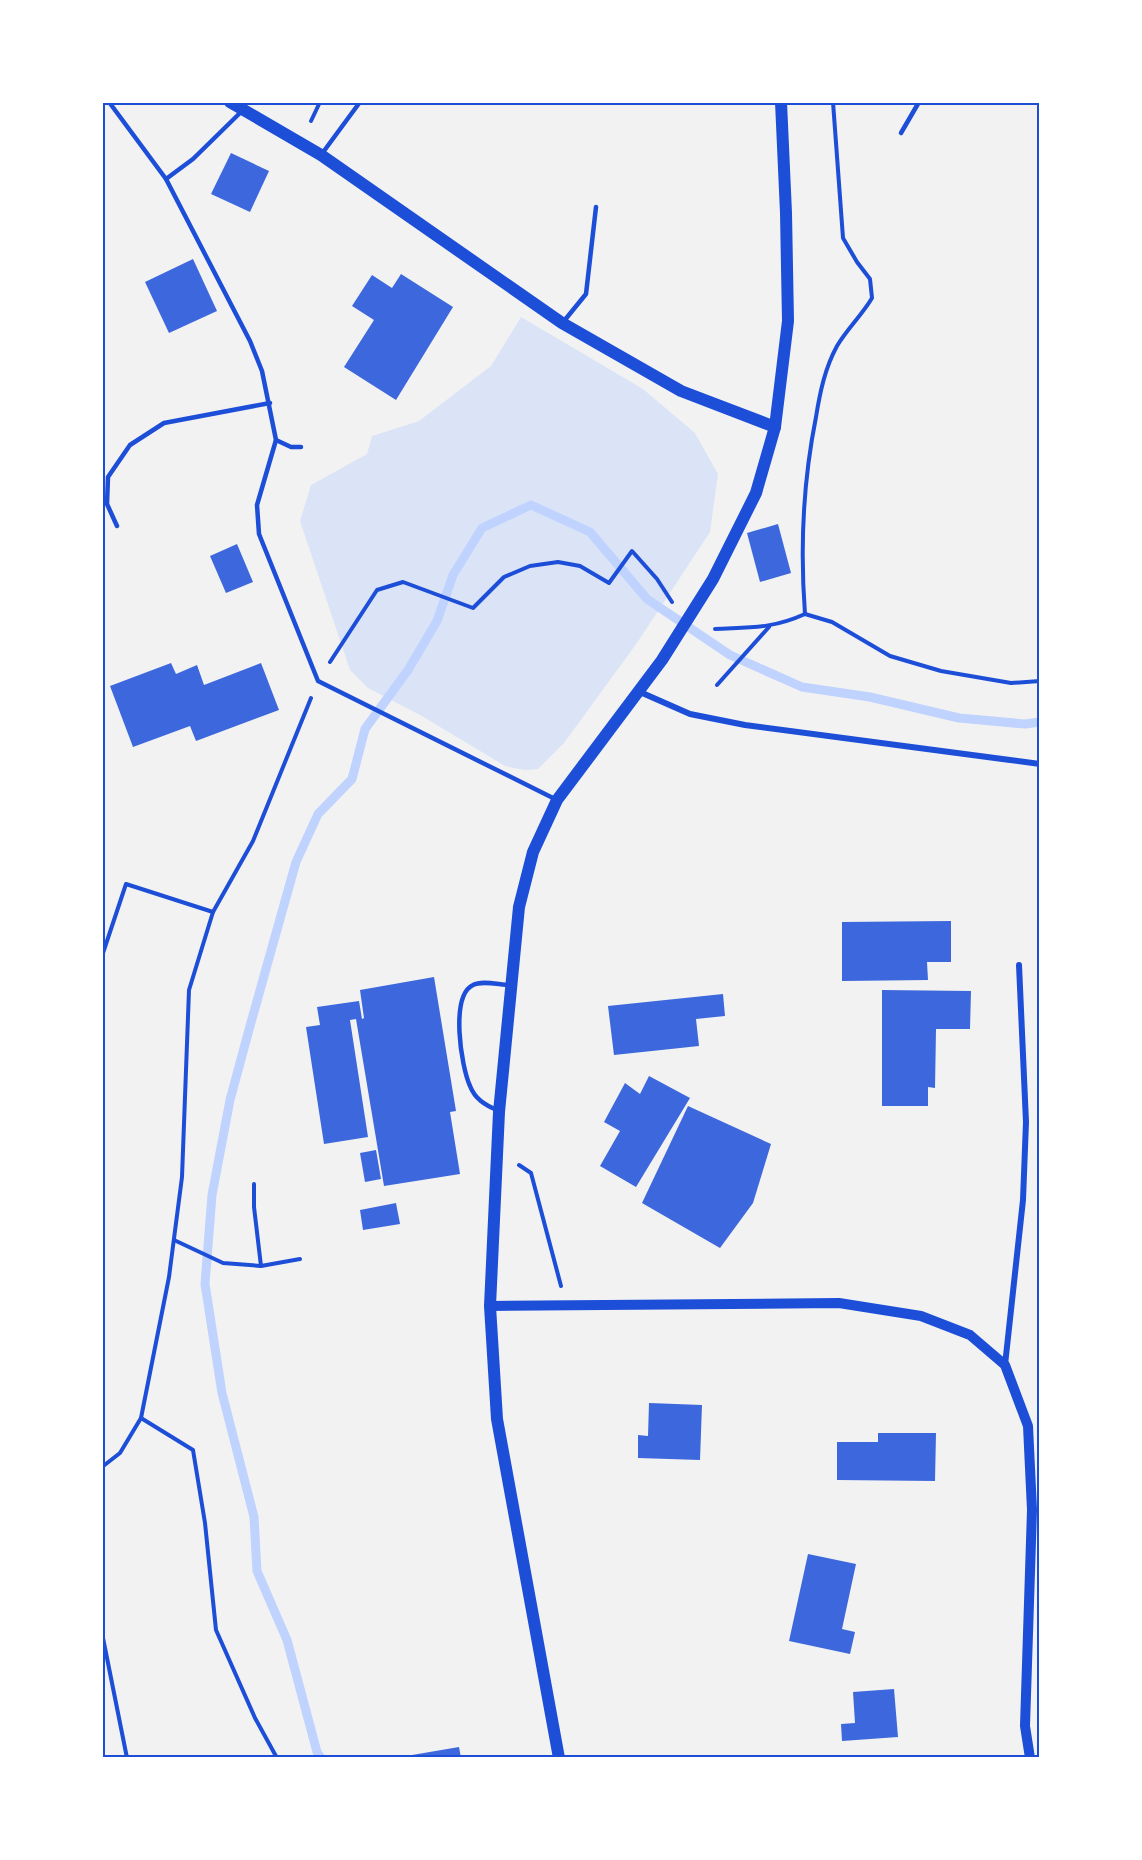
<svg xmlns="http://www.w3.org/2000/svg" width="1142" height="1860" viewBox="0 0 1142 1860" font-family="Overpass,sans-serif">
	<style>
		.green { fill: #dbe4f7 }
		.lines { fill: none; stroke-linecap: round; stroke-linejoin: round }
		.stream { stroke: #bfd3fe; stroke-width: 9 }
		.building { fill: #3d67dc }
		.path { stroke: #1d4ed8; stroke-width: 4 }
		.service { stroke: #1d4ed8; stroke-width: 4.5 }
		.minor { stroke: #1d4ed8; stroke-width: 6 }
		.tertiary { stroke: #1d4ed8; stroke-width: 10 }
		.secondary { stroke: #1d4ed8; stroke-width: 12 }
		.neatline { fill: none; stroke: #1d4ed8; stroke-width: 2 }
	</style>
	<rect width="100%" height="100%" fill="#f2f2f2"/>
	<path class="green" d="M521,317L643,389L695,433L718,474L710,532L637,643L564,743L538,769L524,770L505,766L420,715L368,688L350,670L300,521L311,485L367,454L372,436L419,421L491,366Z"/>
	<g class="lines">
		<path class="stream" d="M321,1758L317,1752L287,1640L257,1571L254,1517L222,1393L205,1284L212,1195L230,1100L250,1026L296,862L318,814L352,779L365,729L408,670L437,621L453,575L482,528L531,505L590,532L647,599L730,655L802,687L870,697L959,718L1025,724L1040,722"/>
	</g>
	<g class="building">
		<path d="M231,153L269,171L250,212L211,194Z"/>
		<path d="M193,259L217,311L169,333L145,282Z"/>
		<path d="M401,274L453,307L396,400L344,367L374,320L352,306L372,275L392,288Z"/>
		<path d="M778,524L791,573L760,582L747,533Z"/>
		<path d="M237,544L253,582L226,593L210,556Z"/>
		<path d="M171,663L176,674L197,665L204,685L261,663L279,710L196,741L190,726L133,747L110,686Z"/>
		<path d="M951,921V962H927L928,980L842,981V922Z"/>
		<path d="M434,977L456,1111L450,1112L460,1174L384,1186L356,1019L350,1020L368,1137L324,1144L306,1027L320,1025L317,1007L359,1001L362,1019L364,1018L360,990Z"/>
		<path d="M882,990L971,991L970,1029H936L935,1088L928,1087V1106H882Z"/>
		<path d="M723,994L725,1016L696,1019L699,1046L614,1055L608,1006Z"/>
		<path d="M649,1076L690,1098L636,1187L600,1166L620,1131L604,1122L625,1083L640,1094Z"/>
		<path d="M688,1106L771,1144L753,1203L720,1248L642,1203Z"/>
		<path d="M376,1150L381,1179L365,1182L360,1153Z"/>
		<path d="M396,1203L400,1224L363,1230L360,1210Z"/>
		<path d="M649,1403L702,1405L700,1460L638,1458V1435L648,1436Z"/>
		<path d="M878,1433H936L935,1481L837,1480V1442H878Z"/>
		<path d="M808,1554L856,1564L842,1629L855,1632L850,1654L789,1641Z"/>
		<path d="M894,1689L898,1737L842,1741L841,1724L855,1723L853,1692Z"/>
		<path d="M459,1747L461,1758H413L412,1755Z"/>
	</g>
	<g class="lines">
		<g class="path">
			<path d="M311,121L320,102"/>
			<path d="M805,614C800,548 803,482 816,417C820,392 825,368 837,346C847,329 862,315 872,298L870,279L857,262L843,238L833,102"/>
			<path d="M715,629C750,627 772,629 805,614L832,622L890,656L941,671L1011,683L1040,681"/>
			<path d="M330,662L377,590L403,582L473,608L504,577L530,566L558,562L580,566L609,583L632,551L657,579L672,602"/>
			<path d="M717,685L769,627"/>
			<path d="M102,956L126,884L213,912"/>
			<path d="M519,1165L531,1173L561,1286"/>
			<path d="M254,1184V1207L261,1266"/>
			<path d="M174,1240L223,1263L261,1266L300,1259"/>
			<path d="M141,1418L193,1450L205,1523L216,1630L255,1718L277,1758"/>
			<path d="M102,1467L120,1453L141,1418L169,1277L182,1177L189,990L213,912L253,841L311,698"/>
			<path d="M102,1633L127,1758"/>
		</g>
		<g class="service">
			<path d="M109,102L166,179L250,341L262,371L276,440L257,505L259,534L318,681L557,800"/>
			<path d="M901,133L919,102"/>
			<path d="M321,155L360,102"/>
			<path d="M166,179L193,159L241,112"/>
			<path d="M564,321L586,294L596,207"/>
			<path d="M276,440L291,447H301"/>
			<path d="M117,526L107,504L108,477L130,445L164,423L270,403"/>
			<path d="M497,1110C485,1105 475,1099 470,1086C461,1066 450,996 473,985C482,980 500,985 510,985"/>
		</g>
		<g class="minor">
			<path d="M640,692L690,714L745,725L1040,764"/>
			<path d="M1005,1365L1023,1200L1026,1122L1019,965"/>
		</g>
		<path class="tertiary" d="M490,1306L839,1303L921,1316L970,1335L1005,1365L1028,1426L1032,1510L1025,1726L1030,1758"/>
		<g class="secondary">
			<path d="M230,102L321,155L562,323L681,391L775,427"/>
			<path d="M559,1758L497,1419L490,1306L499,1112L519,907L533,852L557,800L662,660L713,579L756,493L775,427L788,321L786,213L781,102"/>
		</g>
	</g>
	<rect width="1142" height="1860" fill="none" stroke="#ffffff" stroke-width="207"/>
	<rect x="104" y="104" width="934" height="1652" class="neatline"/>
</svg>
